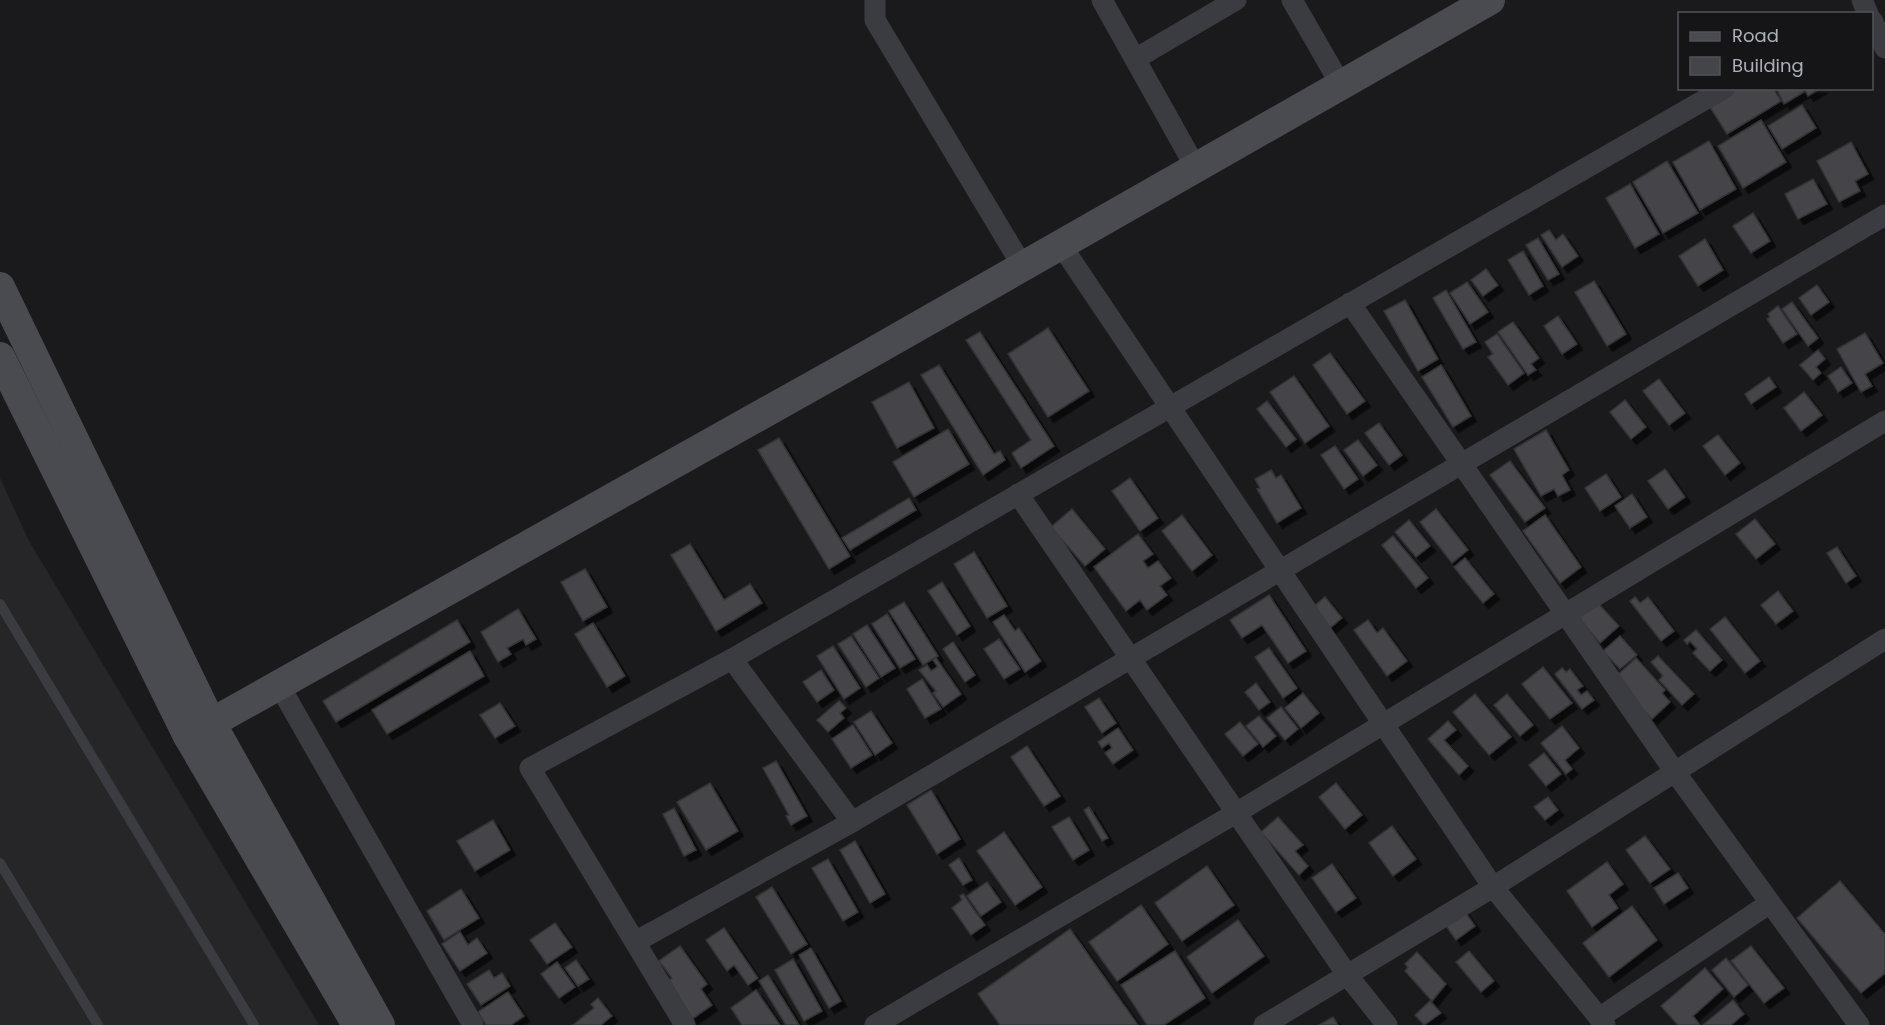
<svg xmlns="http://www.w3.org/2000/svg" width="1885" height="1025" viewBox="0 0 1885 1025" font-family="Poppins,sans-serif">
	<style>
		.built { fill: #262629 }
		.building { fill: #444549; stroke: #343438; stroke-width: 1.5; filter: url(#shadow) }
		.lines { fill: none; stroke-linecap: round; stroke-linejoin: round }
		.lane { stroke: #3b3c41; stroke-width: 10 }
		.street { stroke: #3b3c41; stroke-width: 21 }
		.secondary { stroke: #494b51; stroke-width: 30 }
	</style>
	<defs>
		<filter id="shadow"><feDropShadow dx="5.5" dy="5.5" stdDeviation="0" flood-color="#0009"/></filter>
	</defs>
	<rect width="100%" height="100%" fill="#1a1a1c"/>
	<path class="built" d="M0,478L29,541L319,1025H0Z"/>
	<g class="building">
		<path d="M1733,88H1773L1781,101L1727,134L1708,104Z"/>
		<path d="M1776,88H1802L1804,92L1784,104Z"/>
		<path d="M1804,88H1821L1808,96Z"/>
		<path d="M1802,105L1816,128L1782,149L1768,126Z"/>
		<path d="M1761,120L1786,162L1743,188L1718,146Z"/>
		<path d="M1709,141L1736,189L1700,210L1673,162Z"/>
		<path d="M1851,142L1868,174L1855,181L1860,191L1839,202L1817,161Z"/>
		<path d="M1667,161L1698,213L1663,233L1633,182Z"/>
		<path d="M1813,179L1827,204L1798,219L1785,194Z"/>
		<path d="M1630,184L1659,234L1635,248L1606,198Z"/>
		<path d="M1753,213L1770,241L1751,253L1733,226Z"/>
		<path d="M1549,230L1556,240L1563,234L1578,256L1562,267L1541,235Z"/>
		<path d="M1538,238L1559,274L1548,280L1526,245Z"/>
		<path d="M1705,239L1723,270L1698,286L1679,256Z"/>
		<path d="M1523,251L1543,286L1529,295L1508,260Z"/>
		<path d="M1486,269L1498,285L1483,296L1471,280Z"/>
		<path d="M1594,281L1626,334L1607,346L1575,292Z"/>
		<path d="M1467,282L1488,312L1470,324L1450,293Z"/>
		<path d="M1817,285L1829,302L1811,315L1799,298Z"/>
		<path d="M1446,290L1476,342L1463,349L1433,298Z"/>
		<path d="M1405,300L1438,359L1418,371L1384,311Z"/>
		<path d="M1792,302L1818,338L1808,346L1782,309Z"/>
		<path d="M1778,306L1797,334L1783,343L1767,319L1770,317L1768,314Z"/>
		<path d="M1558,316L1577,344L1562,354L1544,326Z"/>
		<path d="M1513,322L1539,358L1531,364L1536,370L1528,375L1498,332Z"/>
		<path d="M1048,328L1089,391L1048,417L1008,354Z"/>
		<path d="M980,332L1054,446L1021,468L1012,453L1031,440L966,340Z"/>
		<path d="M1865,333L1883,363L1865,374L1872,386L1861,392L1837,349Z"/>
		<path d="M1497,334L1524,373L1508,385L1488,357L1493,354L1485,342Z"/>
		<path d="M1818,350L1825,359L1816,367L1821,373L1813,380L1800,365Z"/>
		<path d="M1330,353L1365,401L1347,414L1313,365Z"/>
		<path d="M939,365L994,454L1000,451L1005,460L983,475L921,375Z"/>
		<path d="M1441,365L1471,416L1453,427L1422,377Z"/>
		<path d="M1841,367L1852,383L1838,392L1828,376Z"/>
		<path d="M1294,376L1329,426L1305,443L1270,392Z"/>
		<path d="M1769,377L1776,387L1751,404L1745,394Z"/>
		<path d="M1659,379L1685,413L1669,425L1643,391Z"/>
		<path d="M909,382L934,428L897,448L872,402Z"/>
		<path d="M1804,392L1822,415L1801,431L1784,408Z"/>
		<path d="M1625,400L1646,427L1631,439L1610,412Z"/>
		<path d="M1267,401L1296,439L1286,447L1257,409Z"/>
		<path d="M1379,423L1402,455L1389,465L1365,433Z"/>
		<path d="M948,429L969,464L914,497L893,462Z"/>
		<path d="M1546,430L1569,470L1562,475L1570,490L1558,496L1554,489L1541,496L1514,449Z"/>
		<path d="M1718,435L1740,463L1725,475L1703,446Z"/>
		<path d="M779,438L850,556L829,569L758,450Z"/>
		<path d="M1358,440L1377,465L1363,476L1344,450Z"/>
		<path d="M1335,446L1358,479L1344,489L1321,455Z"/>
		<path d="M1510,461L1545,508L1525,522L1490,475Z"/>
		<path d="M1665,469L1685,497L1668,509L1648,481Z"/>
		<path d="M1271,470L1276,478L1281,475L1301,508L1277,523L1257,489L1260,488L1255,479Z"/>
		<path d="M1606,474L1621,497L1600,511L1585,488Z"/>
		<path d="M1130,478L1158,518L1140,531L1112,491Z"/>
		<path d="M1632,494L1647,517L1630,528L1615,506Z"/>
		<path d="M909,498L916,510L850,550L842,538Z"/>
		<path d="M1072,509L1105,549L1085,566L1051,527Z"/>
		<path d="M1436,509L1468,550L1452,563L1420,522Z"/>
		<path d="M1182,515L1212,555L1192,571L1162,531Z"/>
		<path d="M1545,515L1581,567L1560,583L1523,531Z"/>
		<path d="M1755,519L1775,544L1756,559L1736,534Z"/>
		<path d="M1409,520L1430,546L1416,557L1395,532Z"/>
		<path d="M1138,534L1153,554L1143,561L1148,568L1158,561L1171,578L1160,586L1167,595L1147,610L1140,600L1126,611L1094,567Z"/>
		<path d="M1393,536L1428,578L1416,588L1382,545Z"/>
		<path d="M690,544L724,600L750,584L762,603L716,631L671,555Z"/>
		<path d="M1837,547L1856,576L1846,583L1827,553Z"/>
		<path d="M974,552L1007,606L987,618L954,564Z"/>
		<path d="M1465,558L1494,594L1483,603L1454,567Z"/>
		<path d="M585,569L607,607L583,621L561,582Z"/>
		<path d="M942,582L970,626L957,635L928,591Z"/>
		<path d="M1778,591L1793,611L1776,624L1761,605Z"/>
		<path d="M1269,595L1306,651L1288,663L1262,625L1242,638L1230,620Z"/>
		<path d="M1325,597L1342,618L1330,628L1313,607Z"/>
		<path d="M1635,597L1640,603L1648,597L1674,631L1661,641L1630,601Z"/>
		<path d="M1596,601L1619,626L1600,643L1578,617Z"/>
		<path d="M904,602L938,656L923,665L889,611Z"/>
		<path d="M518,609L536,639L526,645L523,639L507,648L511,654L498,662L481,632Z"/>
		<path d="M887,614L915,659L900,668L872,624Z"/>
		<path d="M1004,615L1015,631L1019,628L1041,661L1025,672L993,622Z"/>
		<path d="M1725,617L1760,661L1745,673L1710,629Z"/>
		<path d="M457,620L470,642L336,722L323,701Z"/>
		<path d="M1368,620L1377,633L1383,628L1407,661L1387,676L1354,630Z"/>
		<path d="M593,623L625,676L607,687L575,634Z"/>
		<path d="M867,625L895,668L881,677L853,634Z"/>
		<path d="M1696,630L1722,660L1710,671L1693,653L1697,649L1690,641L1687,644L1684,640Z"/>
		<path d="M851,636L879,678L866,687L838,644Z"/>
		<path d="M1620,636L1637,655L1620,669L1603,651Z"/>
		<path d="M999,639L1020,669L1004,679L984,649Z"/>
		<path d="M953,642L975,675L965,682L943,649Z"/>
		<path d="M833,646L860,688L844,699L817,656Z"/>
		<path d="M1269,648L1297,688L1283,698L1255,657Z"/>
		<path d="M470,651L484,676L387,734L372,710Z"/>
		<path d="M1658,656L1694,694L1682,705L1659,680L1663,676L1651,662Z"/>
		<path d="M936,658L961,694L943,707L933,693L936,691L919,670L927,665L931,671L938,667L933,660Z"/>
		<path d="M1636,658L1665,690L1662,693L1670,702L1652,719L1613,679Z"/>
		<path d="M1543,667L1572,703L1550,719L1522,684Z"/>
		<path d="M1562,668L1566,672L1570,669L1583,686L1577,690L1581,695L1587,691L1594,700L1582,709L1555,674Z"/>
		<path d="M821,670L834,690L817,702L803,682Z"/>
		<path d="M922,679L941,709L925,718L907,689Z"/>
		<path d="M1256,683L1270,702L1259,710L1245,692Z"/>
		<path d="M1303,693L1319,713L1301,728L1285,708Z"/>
		<path d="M1475,694L1511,737L1489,755L1453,712Z"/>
		<path d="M1507,694L1533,725L1520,736L1494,705Z"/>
		<path d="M1099,698L1116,723L1102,733L1085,707Z"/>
		<path d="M839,701L846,708L840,713L844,718L828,732L817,720Z"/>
		<path d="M500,703L515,726L495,738L480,715Z"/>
		<path d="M1281,707L1298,729L1285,740L1267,718Z"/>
		<path d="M871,711L892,743L875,755L854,722Z"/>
		<path d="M1259,716L1276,736L1263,747L1246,726Z"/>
		<path d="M1448,721L1456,730L1444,740L1468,766L1459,775L1428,739Z"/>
		<path d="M1240,722L1258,744L1243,756L1225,734Z"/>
		<path d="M853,725L872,755L851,768L832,739Z"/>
		<path d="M1562,726L1579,748L1565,760L1572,769L1566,774L1541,743Z"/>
		<path d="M1118,728L1133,750L1113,764L1105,753L1112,748L1109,743L1102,748L1098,742Z"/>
		<path d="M1027,746L1060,796L1044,806L1011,757Z"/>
		<path d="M1544,753L1561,774L1546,786L1529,765Z"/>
		<path d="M776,761L807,816L791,825L786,816L789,815L763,768Z"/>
		<path d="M710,783L738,831L706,850L677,802Z"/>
		<path d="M1336,783L1362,815L1345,829L1319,797Z"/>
		<path d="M931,790L960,839L937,854L907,805Z"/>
		<path d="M1548,797L1558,810L1545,820L1534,807Z"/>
		<path d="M1089,807L1108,838L1102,841L1084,810Z"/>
		<path d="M674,808L696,850L684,856L663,814Z"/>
		<path d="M1069,817L1089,850L1073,860L1052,827Z"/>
		<path d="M1278,817L1303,845L1295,851L1308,866L1299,875L1261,832Z"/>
		<path d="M493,820L510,850L475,871L457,841Z"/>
		<path d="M1392,826L1416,859L1393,876L1369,843Z"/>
		<path d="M1004,832L1042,887L1015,905L977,851Z"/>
		<path d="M1645,836L1670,869L1650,883L1626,850Z"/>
		<path d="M855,841L885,894L870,903L840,850Z"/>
		<path d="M959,858L972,880L963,885L949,865Z"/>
		<path d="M828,859L858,912L843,921L812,868Z"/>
		<path d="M1607,862L1623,884L1609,895L1618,908L1592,927L1567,891Z"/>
		<path d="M1332,864L1356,898L1336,912L1312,878Z"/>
		<path d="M1207,866L1234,905L1182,941L1155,903Z"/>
		<path d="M1678,873L1688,888L1664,904L1654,888Z"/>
		<path d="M1840,881L1885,934V973L1861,993L1797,918Z"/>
		<path d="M987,882L1001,902L981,916L967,896Z"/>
		<path d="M772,887L807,944L791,954L756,897Z"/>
		<path d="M461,889L479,918L444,940L427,911Z"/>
		<path d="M963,894L985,925L971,935L952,908L962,900L960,896Z"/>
		<path d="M1141,905L1168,944L1117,981L1089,942Z"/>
		<path d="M1632,906L1657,940L1609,977L1583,943Z"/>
		<path d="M1463,909L1475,926L1456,940L1444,923Z"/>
		<path d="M1238,920L1264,956L1212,993L1187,957Z"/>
		<path d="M555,923L572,947L547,964L530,940Z"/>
		<path d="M724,928L758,978L748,985L734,965L727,971L706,940Z"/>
		<path d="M1070,929L1138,1025H1000L978,994Z"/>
		<path d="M460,932L468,945L477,938L487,953L460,971L442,944Z"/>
		<path d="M680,946L707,984L701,989L712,1005L692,1019L669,980L672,978L659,961Z"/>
		<path d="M1751,946L1784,988L1764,1003L1731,961Z"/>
		<path d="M811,948L841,1001L829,1008L799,955Z"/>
		<path d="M1175,951L1205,998L1164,1025H1147L1121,985Z"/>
		<path d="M1469,951L1494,981L1481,992L1456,962Z"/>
		<path d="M1417,952L1446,984L1432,1001L1405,971L1408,967L1405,964Z"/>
		<path d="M1726,958L1748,985L1734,997L1712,970Z"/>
		<path d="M793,959L822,1011L804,1021L775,970Z"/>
		<path d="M576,960L589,979L578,986L565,968Z"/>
		<path d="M557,962L575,987L559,998L541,974Z"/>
		<path d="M1705,968L1723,989L1693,1016L1700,1025H1678L1661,1006Z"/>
		<path d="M489,970L494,978L502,973L510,986L481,1005L467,984Z"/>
		<path d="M768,975L799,1025H786L759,981Z"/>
		<path d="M756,990L780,1025H742L731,1008Z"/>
		<path d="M508,992L524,1016L511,1025H486L478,1012Z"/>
		<path d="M598,998L612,1016L601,1025H573L594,1008L591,1004Z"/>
		<path d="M1733,1000L1744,1014L1731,1025H1703Z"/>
		<path d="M1430,1001L1441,1013L1424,1025L1415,1015Z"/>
		<path d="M1333,1017L1338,1025H1319Z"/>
	</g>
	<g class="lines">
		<g class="lane">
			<path d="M0,604L254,1025"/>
			<path d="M0,863L98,1025"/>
		</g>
		<g class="street">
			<path d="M875,0V20L1023,267"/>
			<path d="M1102,0L1196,168"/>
			<path d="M1292,0L1341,85"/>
			<path d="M1862,0L1868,14"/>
			<path d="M1872,20L1885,48"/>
			<path d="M1135,59L1236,0"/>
			<path d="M1061,245L1493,887L1605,1025"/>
			<path d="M1350,303L1675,772L1859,1025"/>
			<path d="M1018,494L1348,976L1387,1025"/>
			<path d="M732,659L852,822"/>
			<path d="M279,685L473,1025"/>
			<path d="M635,942L852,822L1885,215"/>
			<path d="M1599,1018L1770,903"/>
			<path d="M685,1025L530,768L732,659L1725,88"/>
			<path d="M875,1025L1236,813L1885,421"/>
			<path d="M1264,1025L1493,887L1885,639"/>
		</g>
		<g class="secondary">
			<path d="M0,287L211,723L380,1025"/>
			<path d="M0,357L188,736L357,1025"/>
			<path d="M188,736L864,357L1490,0"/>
		</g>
	</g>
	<rect x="1678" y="12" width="195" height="78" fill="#151517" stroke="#515359" stroke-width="1.5"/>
	<rect x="1690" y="32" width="30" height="9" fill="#494b51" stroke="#515359" stroke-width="1.5"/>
	<text x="1732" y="42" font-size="18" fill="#acb1bb">Road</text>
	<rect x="1690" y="57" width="30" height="18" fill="#444549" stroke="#515359" stroke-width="1.5"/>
	<text x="1732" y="72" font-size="18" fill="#acb1bb">Building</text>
</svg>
